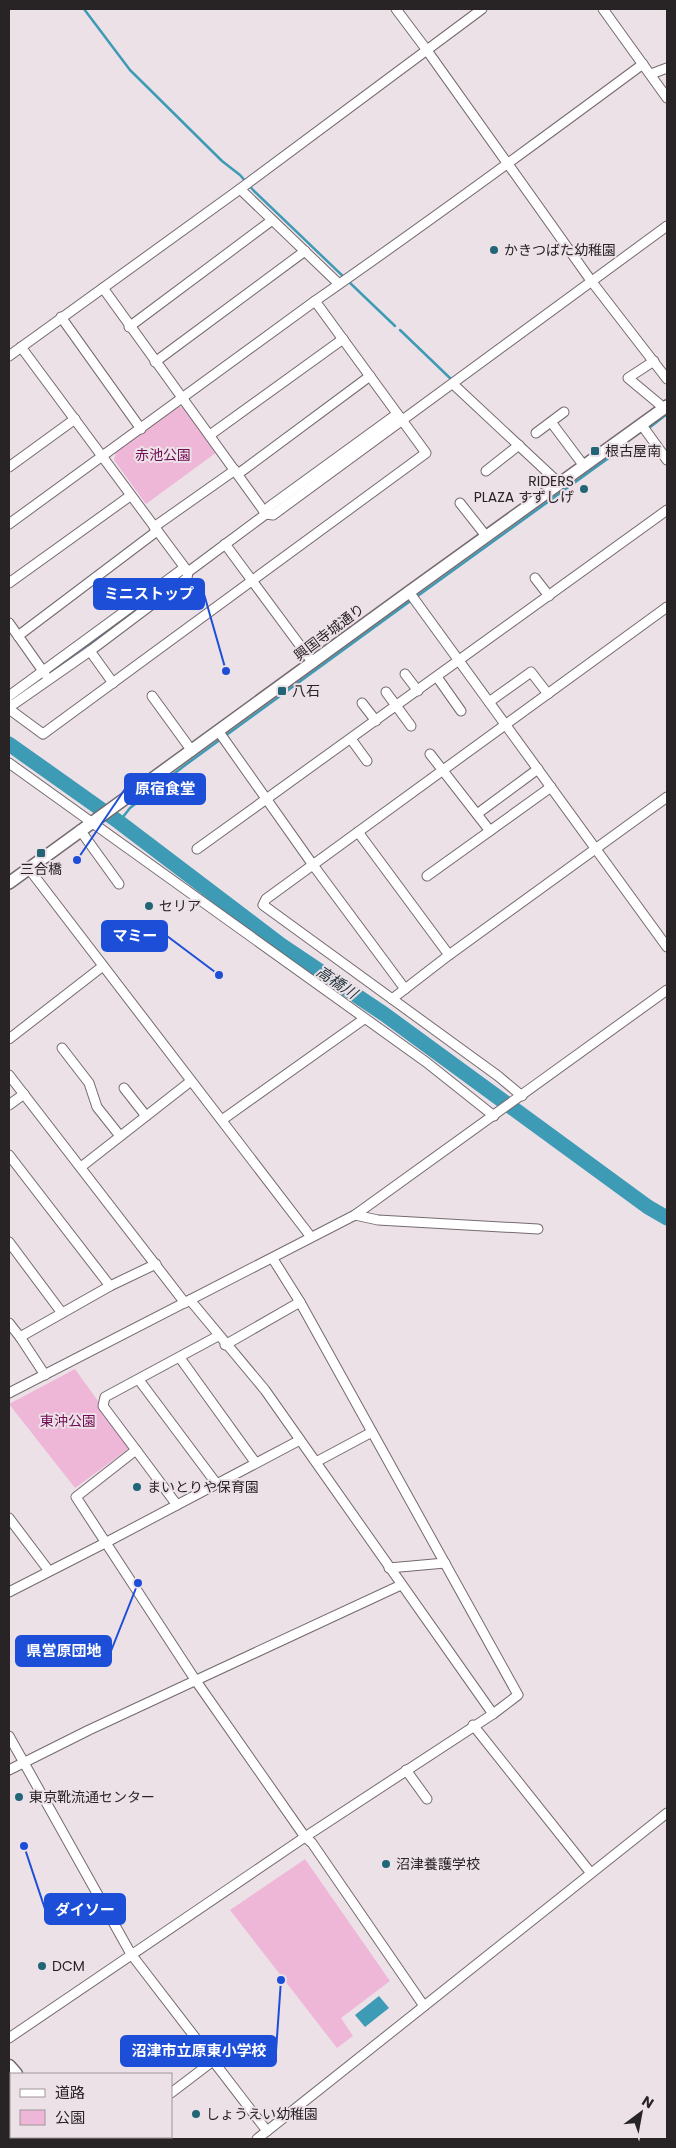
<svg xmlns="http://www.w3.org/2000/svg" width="676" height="2148" viewBox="0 0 676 2148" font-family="Poppins,'Noto Sans JP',sans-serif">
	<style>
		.green { fill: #efb7d7 }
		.water { fill: #3e9bb5 }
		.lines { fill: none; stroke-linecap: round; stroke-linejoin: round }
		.stream { stroke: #3e9bb5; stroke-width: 2.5 }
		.river { stroke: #3e9bb5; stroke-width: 15 }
		.minor-casing { stroke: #746a70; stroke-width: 11 }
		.major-casing { stroke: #746a70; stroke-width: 14 }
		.highway-casing { stroke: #746a70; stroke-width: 15 }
		.minor { stroke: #fff; stroke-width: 9 }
		.major { stroke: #fff; stroke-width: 11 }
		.highway { stroke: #fff; stroke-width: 12 }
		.poi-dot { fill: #226577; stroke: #ede1e8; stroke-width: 2 }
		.labels { text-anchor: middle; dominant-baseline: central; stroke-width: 4; stroke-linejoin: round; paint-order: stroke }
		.poi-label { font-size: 14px; fill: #282426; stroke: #ede1e8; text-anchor: start }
		.park-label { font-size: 14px; fill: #700c53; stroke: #ede1e8 }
		.street-label { font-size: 14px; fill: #282426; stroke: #ede1e8 }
		.water-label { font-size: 15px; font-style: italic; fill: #20353c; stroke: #ede1e8 }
		.leader { fill: none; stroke: #1d4ed8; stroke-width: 2 }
		.callout-dot { fill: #1d4ed8; stroke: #ede1e8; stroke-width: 2 }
		.callout { fill: #1d4ed8; stroke: #1d4ed8; stroke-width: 2 }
		.callout-label { font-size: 15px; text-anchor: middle; font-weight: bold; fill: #fff }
	</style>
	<rect width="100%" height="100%" fill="#ede1e8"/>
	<g class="green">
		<path d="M178,407H184L217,452L146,504L114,460L116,452Z"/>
		<path d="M75,1369L131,1447L75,1488L9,1404Z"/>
		<path d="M305,1859L390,1981L341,2018L353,2036L337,2048L230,1910Z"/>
	</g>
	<path class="water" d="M379,1996L389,2008L365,2027L355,2015Z"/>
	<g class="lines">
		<g class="stream">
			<path d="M84,9L130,70L222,161L240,175L254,191L395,326"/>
			<path d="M400,330L452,380"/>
			<path d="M649,428L667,414"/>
			<path d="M419,595L628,444"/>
			<path d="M16,697L176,581"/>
			<path d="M119,822L130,808L184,766L409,602"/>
		</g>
		<g class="river">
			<path d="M9,744L119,822L281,945L384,1014L648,1207L667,1218"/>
			<path d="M9,2137L11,2139"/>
		</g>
		<g class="minor-casing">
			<g id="minor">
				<path d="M396,9L426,49L592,282L667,379"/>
				<path d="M603,9L667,98"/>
				<path d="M651,74L667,68"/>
				<path d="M240,189L339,284"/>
				<path d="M103,288L266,514"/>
				<path d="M61,317L141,429"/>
				<path d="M129,327L271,221"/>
				<path d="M21,347L188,572"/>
				<path d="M9,356L240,189L482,9"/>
				<path d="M654,361L628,378L664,408"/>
				<path d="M155,362L305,251"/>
				<path d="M453,384L559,483"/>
				<path d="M551,422L584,466"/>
				<path d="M641,424L667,460"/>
				<path d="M536,433L564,412"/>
				<path d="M210,435L343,339"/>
				<path d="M9,467L75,419"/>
				<path d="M486,471L519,445"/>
				<path d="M238,474L370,376"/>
				<path d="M460,503L486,536"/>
				<path d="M266,514L273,515L667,226"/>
				<path d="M9,524L315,301C426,224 535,144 643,64"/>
				<path d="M154,527L235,470"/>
				<path d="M225,544L313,663"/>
				<path d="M535,578L549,596"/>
				<path d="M9,583L130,496"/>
				<path d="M409,592L667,947"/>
				<path d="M9,623L45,674"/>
				<path d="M18,636L157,531"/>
				<path d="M90,651L113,683"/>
				<path d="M405,674L418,691"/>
				<path d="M437,677L461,711"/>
				<path d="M386,692L411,726"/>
				<path d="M9,696L184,568"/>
				<path d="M152,696L192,751"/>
				<path d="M489,702L531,672L548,694"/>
				<path d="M362,703L376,721"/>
				<path d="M9,705L14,704L90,651L187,578L188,572L266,514L269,507L397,414"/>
				<path d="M9,709L43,734L426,453L315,301"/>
				<path d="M219,732L313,865L405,989"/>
				<path d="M351,739L367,761"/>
				<path d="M430,754L490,831"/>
				<path d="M9,763L426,1062L494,1116"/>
				<path d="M477,814L538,769"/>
				<path d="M80,830L119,884"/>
				<path d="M358,832L449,955"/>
				<path d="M197,849L667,510"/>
				<path d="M29,869L311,1237"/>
				<path d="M427,876L551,787"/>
				<path d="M392,999L449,955L667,797"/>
				<path d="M9,1039L103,966"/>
				<path d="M62,1048L89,1083L97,1107L120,1136"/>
				<path d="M9,1075L185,1303"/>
				<path d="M124,1088L146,1116"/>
				<path d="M522,1096L498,1076L263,905L266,899L667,607"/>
				<path d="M9,1105L24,1094"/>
				<path d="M222,1120L364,1019"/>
				<path d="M9,1155L110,1286"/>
				<path d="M81,1167L191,1081"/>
				<path d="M355,1215L378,1220L538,1229"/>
				<path d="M9,1242L62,1313"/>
				<path d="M190,1300L265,1390L493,1714"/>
				<path d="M9,1323L20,1337L110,1286L156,1264"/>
				<path d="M218,1336L105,1397L103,1406L136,1450L76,1497L196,1681L305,1837L312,1843L424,2006"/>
				<path d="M20,1337L45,1375"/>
				<path d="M225,1345L300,1302"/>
				<path d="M180,1358L255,1462"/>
				<path d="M139,1380L216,1483"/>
				<path d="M9,1393L355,1215L667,990"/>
				<path d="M136,1450L177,1505"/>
				<path d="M316,1462L372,1432"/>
				<path d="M9,1518L49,1571"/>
				<path d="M389,1568L445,1563"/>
				<path d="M9,1592L105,1543L300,1440"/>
				<path d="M473,1725L590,1872"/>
				<path d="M9,1736L131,1954L267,2131"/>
				<path d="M9,1770L89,1730L401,1585"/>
				<path d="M406,1770L427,1799"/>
				<path d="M9,2038L305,1837L493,1714L518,1695L300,1302L273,1259"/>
				<path d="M171,2093L213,2061"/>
				<path d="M111,2139L114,2137"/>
				<path d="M257,2139L667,1813"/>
			</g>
		</g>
		<g class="major-casing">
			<path id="major" d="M9,883L409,592L667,406"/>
		</g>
		<g class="highway-casing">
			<g id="highway">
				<path d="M9,2066L16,2074"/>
				<path d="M9,2085L11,2088"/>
				<path d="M48,2137L50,2139"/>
				<path d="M64,2137L66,2139"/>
			</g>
		</g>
		<use href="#minor" class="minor"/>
		<use href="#major" class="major"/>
		<use href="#highway" class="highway"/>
	</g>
	<g class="poi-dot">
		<circle cx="494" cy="250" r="5"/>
		<rect x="590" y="446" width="10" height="10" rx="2.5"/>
		<circle cx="584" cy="489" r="5"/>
		<rect x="277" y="686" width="10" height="10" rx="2.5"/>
		<rect x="36" y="848" width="10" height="10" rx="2.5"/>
		<circle cx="149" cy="906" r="5"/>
		<circle cx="137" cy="1487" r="5"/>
		<circle cx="19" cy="1797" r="5"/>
		<circle cx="386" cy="1864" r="5"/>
		<circle cx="42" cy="1966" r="5"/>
		<circle cx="196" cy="2114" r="5"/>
	</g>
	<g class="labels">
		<g class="poi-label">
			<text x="504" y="250">かきつばた幼稚園</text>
			<text x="605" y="451">根古屋南</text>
			<text x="574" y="481" text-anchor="end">RIDERS<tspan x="574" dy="16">PLAZA すずしげ</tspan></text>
			<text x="292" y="691">八石</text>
			<text x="41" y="869" text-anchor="middle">三合橋</text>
			<text x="159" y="906">セリア</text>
			<text x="147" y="1487">まいとりや保育園</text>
			<text x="29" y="1797">東京靴流通センター</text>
			<text x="396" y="1864">沼津養護学校</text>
			<text x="52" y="1966">DCM</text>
			<text x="206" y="2114">しょうえい幼稚園</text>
		</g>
		<g class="park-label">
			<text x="163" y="455">赤池公園</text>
			<text x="68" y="1421">東沖公園</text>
		</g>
		<g class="street-label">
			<text transform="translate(329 632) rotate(-37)">興国寺城通り</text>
		</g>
		<g class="water-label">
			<text transform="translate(337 982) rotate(34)">高橋川</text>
		</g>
	</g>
	<path class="leader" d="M226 671L204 594M77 860L125 789M219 975L167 936M138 1583L111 1651M24 1846L45 1909M281 1980L276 2051"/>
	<g class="callout-dot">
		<circle cx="226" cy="671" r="5"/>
		<circle cx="77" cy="860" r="5"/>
		<circle cx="219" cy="975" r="5"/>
		<circle cx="138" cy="1583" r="5"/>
		<circle cx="24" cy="1846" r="5"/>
		<circle cx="281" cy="1980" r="5"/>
	</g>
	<g class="callout">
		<rect x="94" y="579" width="110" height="30" rx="5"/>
		<rect x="125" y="774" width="80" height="30" rx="5"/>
		<rect x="102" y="921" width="65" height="30" rx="5"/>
		<rect x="16" y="1636" width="95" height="30" rx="5"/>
		<rect x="45" y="1894" width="80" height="30" rx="5"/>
		<rect x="121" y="2036" width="155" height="30" rx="5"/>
	</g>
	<g class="callout-label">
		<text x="149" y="599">ミニストップ</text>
		<text x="165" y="794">原宿食堂</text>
		<text x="135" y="941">マミー</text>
		<text x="64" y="1656">県営原団地</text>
		<text x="85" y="1915">ダイソー</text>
		<text x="199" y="2056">沼津市立原東小学校</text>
	</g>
	<rect width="676" height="2148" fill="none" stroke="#282426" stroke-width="20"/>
	<rect x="10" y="2073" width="162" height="65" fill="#ede1e8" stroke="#9e959a"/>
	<rect x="20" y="2089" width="25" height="8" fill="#ffffff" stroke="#9e959a"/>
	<text x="55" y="2098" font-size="15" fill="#282426">道路</text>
	<rect x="20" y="2110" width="25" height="15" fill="#efb7d7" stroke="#9e959a"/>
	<text x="55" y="2123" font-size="15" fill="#282426">公園</text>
	<g transform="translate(641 2113) rotate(32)" stroke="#ede1e8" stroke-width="4" paint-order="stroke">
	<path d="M0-4L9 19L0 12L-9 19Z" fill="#282426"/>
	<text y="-8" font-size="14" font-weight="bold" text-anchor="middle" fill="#282426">N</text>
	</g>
</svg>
